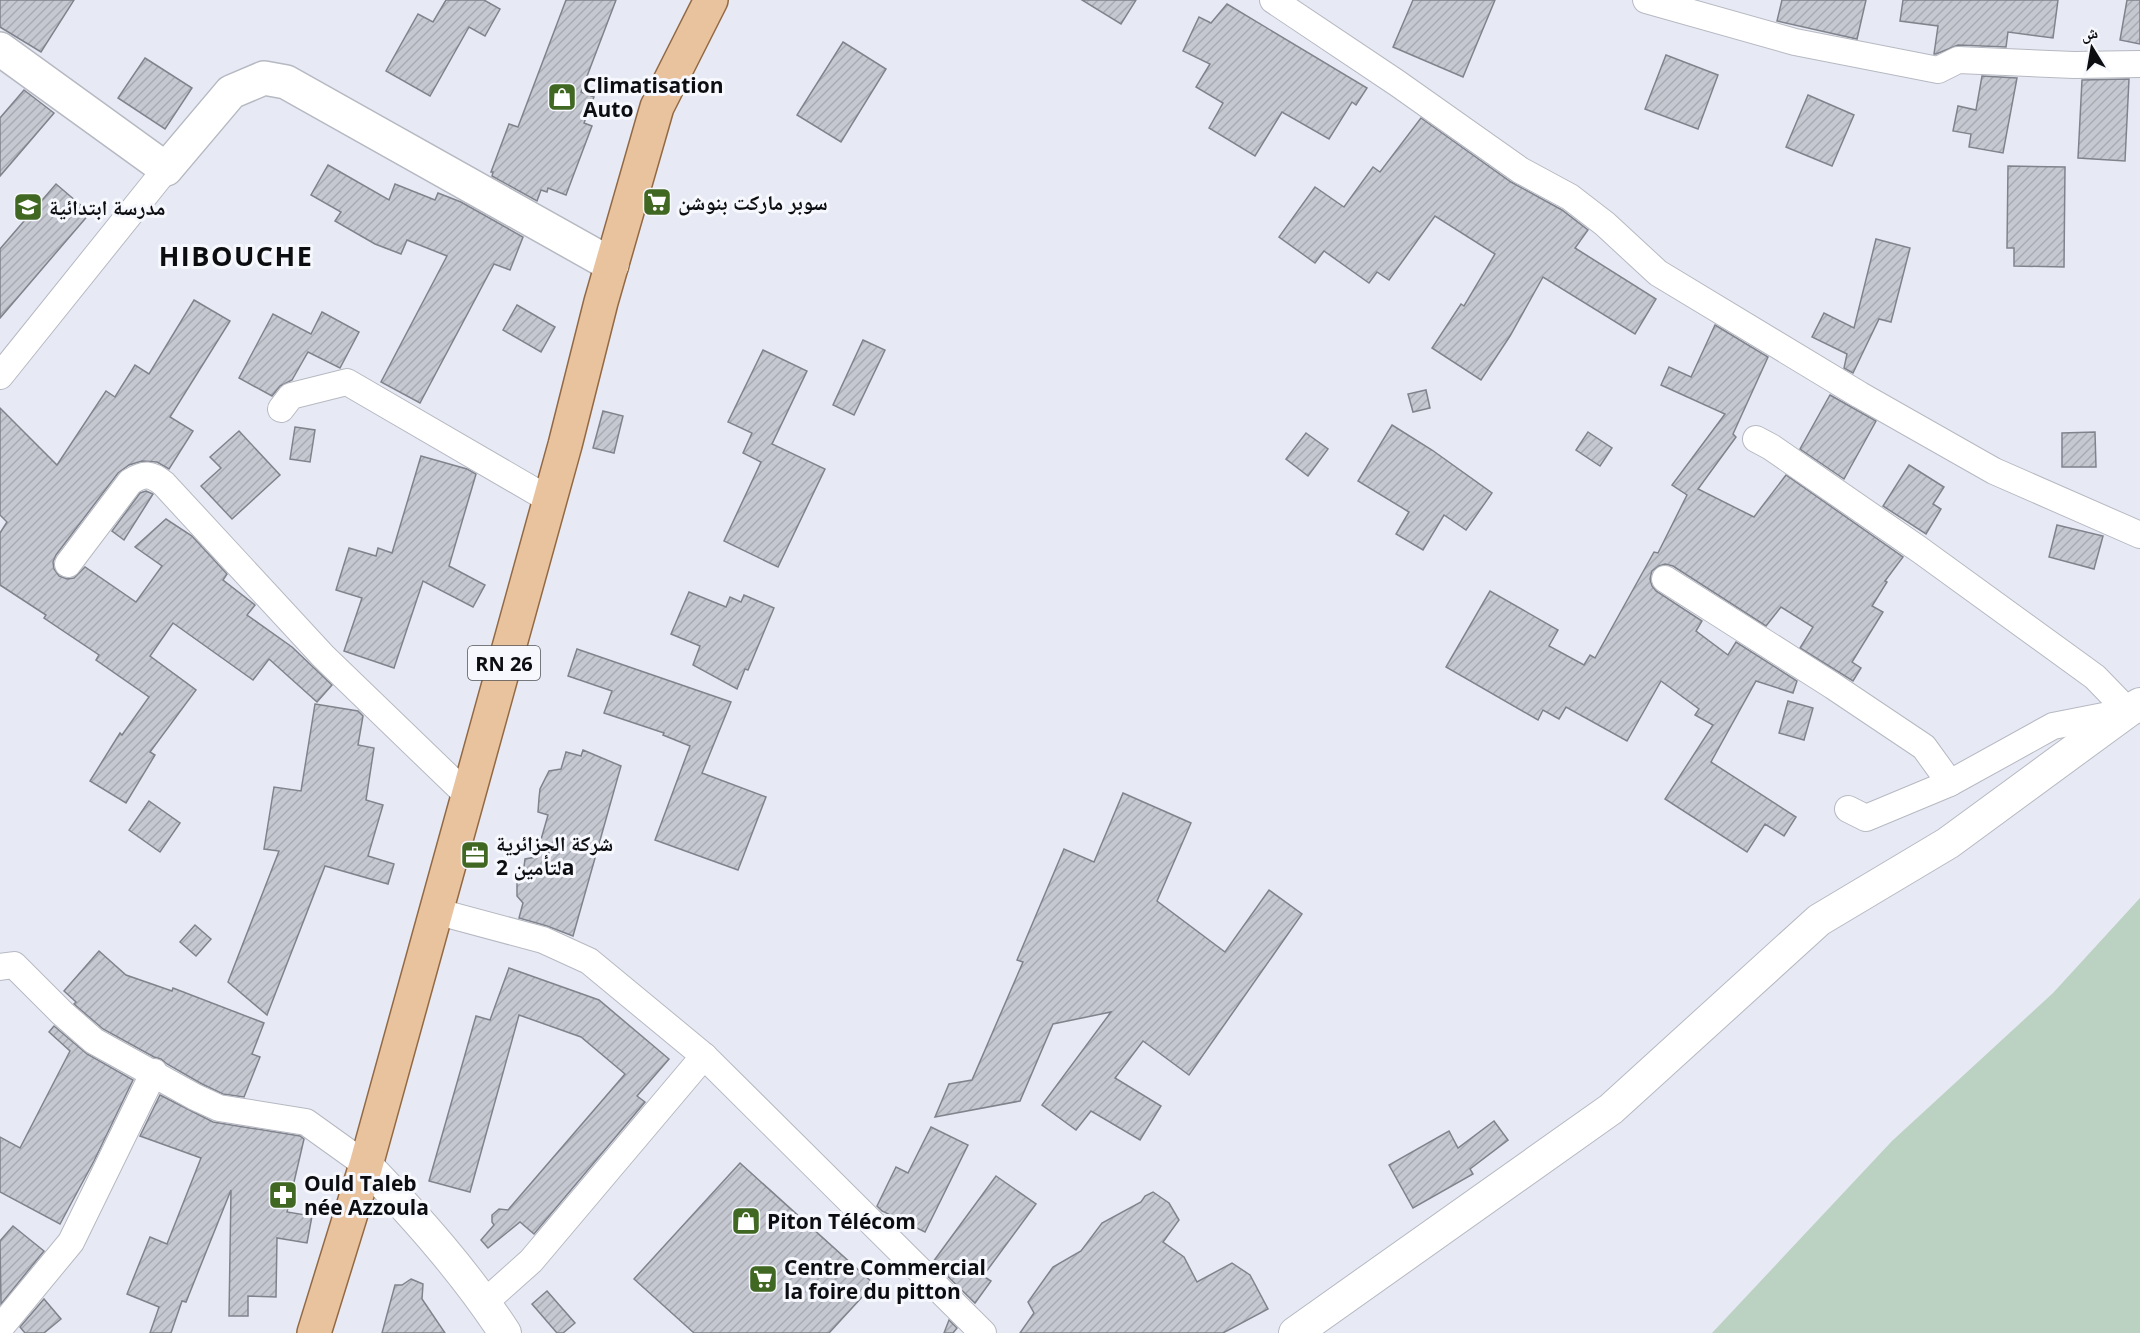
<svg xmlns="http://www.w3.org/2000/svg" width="2140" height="1333" viewBox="0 0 2140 1333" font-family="'Open Sans','Noto Naskh Arabic',sans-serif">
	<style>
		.grass { fill: #bbd1c1 }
		.building { fill: url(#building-hatch); stroke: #80838c; stroke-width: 1.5 }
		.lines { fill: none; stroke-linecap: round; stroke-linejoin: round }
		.minor-casing { stroke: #b6b9c2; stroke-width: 28 }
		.tertiary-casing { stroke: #b6b9c2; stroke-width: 34 }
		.secondary-casing { stroke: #b6b9c2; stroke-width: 36 }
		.primary-casing { stroke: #926943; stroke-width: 36 }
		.minor { stroke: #fff; stroke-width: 26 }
		.tertiary { stroke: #fff; stroke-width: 32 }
		.secondary { stroke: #fff; stroke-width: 33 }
		.primary { stroke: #e9c29e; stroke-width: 33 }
		.labels { text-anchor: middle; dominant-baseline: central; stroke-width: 6; stroke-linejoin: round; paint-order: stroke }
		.shield { fill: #f6f8fe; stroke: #525457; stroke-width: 1.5 }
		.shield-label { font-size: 20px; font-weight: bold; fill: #0c0d10 }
		.poi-label { font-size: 21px; font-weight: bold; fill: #0c0d10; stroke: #f6f8fe; text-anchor: start }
		.district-label { font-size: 27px; font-weight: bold; letter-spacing: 1.5px; fill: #0c0d10; stroke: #f6f8fe }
	</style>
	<defs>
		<pattern id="building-hatch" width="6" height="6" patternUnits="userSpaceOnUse" patternTransform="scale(1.5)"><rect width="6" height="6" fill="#c5c8d1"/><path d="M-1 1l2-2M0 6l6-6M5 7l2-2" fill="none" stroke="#a8abb2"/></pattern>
	</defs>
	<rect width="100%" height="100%" fill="#e7eaf4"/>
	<path class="grass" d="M2140,898V1333H1712L1892,1141L2053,993Z"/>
	<g class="building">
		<path d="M0,0H74L41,52L0,27Z"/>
		<path d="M446,0H484L500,9L485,36L469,27L430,96L386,71L418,14L433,22Z"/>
		<path d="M566,0H616L581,92L594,97L584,123L592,126L566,195L548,188L547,192L541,190L537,201L492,176L493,172H491L509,124L518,127Z"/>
		<path d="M1082,0H1136L1121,24Z"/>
		<path d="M1413,0H1495L1463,77L1393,47Z"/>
		<path d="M1782,0H1866L1857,39L1777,21Z"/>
		<path d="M1903,0H2058L2053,38L2008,32L2006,47L1958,45L1936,54H1934L1938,26L1900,21Z"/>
		<path d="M2127,0H2140V44L2120,40Z"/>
		<path d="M1227,4L1367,88L1356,105L1352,102L1329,139L1282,112L1255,156L1209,128L1223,103L1196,87L1210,64L1183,51L1199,17L1211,23Z"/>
		<path d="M843,42L886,69L841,142L797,115Z"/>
		<path d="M1666,55L1718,75L1698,129L1645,109Z"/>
		<path d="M145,58L192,88L165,129L118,98Z"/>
		<path d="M1982,76L2017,78L2003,153L1969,147L1971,134L1953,131L1958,106L1976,110Z"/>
		<path d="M2129,79L2125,161L2078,158L2082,80Z"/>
		<path d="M24,90L54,113L0,176V118Z"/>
		<path d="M1808,95L1854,115L1832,166L1786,147Z"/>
		<path d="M1421,118L1511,182L1562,210L1588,230L1575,248L1656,299L1635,334L1543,277L1510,336L1481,380L1432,348L1461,304L1464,306L1495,254L1435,216L1389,280L1377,272L1369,283L1324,251L1315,263L1279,237L1315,187L1344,207L1373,167L1380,172Z"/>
		<path d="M328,165L389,200L395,184L435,200L438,193L461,202L523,237L510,270L494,264L420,403L381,382L447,256L407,240L401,254L375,244L335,221L341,212L311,195Z"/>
		<path d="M2008,166L2065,167L2064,267L2014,266V248H2007Z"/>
		<path d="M56,184L90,213L0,318V249Z"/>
		<path d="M1876,239L1910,248L1891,322L1879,319L1853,373L1844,368L1847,354L1812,337L1824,313L1854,328Z"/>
		<path d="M194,300L230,321L170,417L193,431L169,469L157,462L142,461L129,465L118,473L56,555L53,562L54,569L59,576L67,579L74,578L85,567L136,602L162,566L135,547L166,519L192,536L227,574L223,580L255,605L247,615L292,647L332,685L317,702L269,659L253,680L173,623L150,656L196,690L150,752L155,755L126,803L90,781L120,733L122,735L149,697L96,660L99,655L44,618L46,615L0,585V533L7,522L0,515V408L57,465L106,391L115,397L135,365L149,374Z"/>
		<path d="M517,305L555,327L541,352L503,330Z"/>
		<path d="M322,312L359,332L340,368L308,352L292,380L280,386L272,396L239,378L273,314L311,334Z"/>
		<path d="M1715,325L1768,357L1733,434L1736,437L1698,489L1754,517L1786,475L1903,557L1885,581L1887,582L1872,606L1883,612L1852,662L1861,668L1853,681L1800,648L1813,627L1781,607L1766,626L1673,566L1665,564L1659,566L1652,571L1650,579L1652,586L1656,591L1702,621L1696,631L1728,655L1736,642L1797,681L1793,693L1756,681L1711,762L1796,817L1784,836L1765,824L1747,852L1665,799L1713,725L1695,715L1699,709L1661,681L1627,741L1566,707L1559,719L1543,710L1538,720L1446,667L1490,591L1558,630L1549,646L1584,665L1590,655L1595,658L1654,552L1658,553L1687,495L1672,485L1725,414L1661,385L1669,367L1691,377Z"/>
		<path d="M863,340L885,350L854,415L833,405Z"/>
		<path d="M763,350L807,371L772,444L825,469L778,567L724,541L761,462L743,453L752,433L728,422Z"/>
		<path d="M1426,390L1430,408L1413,412L1408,394Z"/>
		<path d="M1830,395L1876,421L1844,479L1800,449Z"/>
		<path d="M603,411L623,416L614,453L593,448Z"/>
		<path d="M1392,425L1432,450L1492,493L1466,530L1444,515L1423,550L1396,534L1409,512L1358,481Z"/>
		<path d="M295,427L315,430L310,462L290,459Z"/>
		<path d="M239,431L280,475L232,519L201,486L221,468L210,457Z"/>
		<path d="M1588,432L1612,448L1600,466L1576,450Z"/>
		<path d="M2095,432L2096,467H2062V433Z"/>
		<path d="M1306,433L1328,449L1308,476L1286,459Z"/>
		<path d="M421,456L467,469L476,474L449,566L485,585L473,607L423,581L394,668L344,651L362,598L336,590L349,548L376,556L378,548L392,553Z"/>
		<path d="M1909,465L1944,487L1933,504L1941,509L1926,534L1883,506Z"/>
		<path d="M146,491L153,494L124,540L112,531L140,493Z"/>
		<path d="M2057,525L2103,536L2094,569L2049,557Z"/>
		<path d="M689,592L726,607L730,597L741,602L744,595L774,608L748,670L745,669L737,689L693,665L700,646L671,634Z"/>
		<path d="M577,649L731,702L702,773L766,797L738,870L655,840L690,746L663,735L664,733L604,713L612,691L568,676Z"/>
		<path d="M1788,701L1813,708L1804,740L1779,733Z"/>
		<path d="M315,704L358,711L363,716L358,745L374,748L366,800L383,805L368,856L394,864L388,884L325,866L267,1015L228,982L279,851L264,849L274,787L301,791Z"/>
		<path d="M583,750L621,766L573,936L547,926L519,918L523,903L517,896V877L524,867L525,859L536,857L548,815L538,812L539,798L540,789L549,771L561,769L566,752L581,756Z"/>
		<path d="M1123,793L1191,823L1157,901L1225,952L1269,890L1302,914L1189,1075L1143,1041L1115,1078L1161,1106L1140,1140L1091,1111L1076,1130L1042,1105L1111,1012L1053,1024L1020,1101L935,1117L949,1084L972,1080L1023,962L1017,960L1064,849L1094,862Z"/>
		<path d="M149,801L180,823L160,852L129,830Z"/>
		<path d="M195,925L211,939L196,956L180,942Z"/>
		<path d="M99,951L126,975L172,991L173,988L264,1023L252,1054L260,1057L244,1097L223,1094L202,1084L167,1064L161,1059L154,1057L103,1029L74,1004L76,1002L64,991Z"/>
		<path d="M509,968L599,1000L669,1059L637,1096L645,1102L534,1234L520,1222L488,1248L481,1240L494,1225L492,1222V1215L499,1209L508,1210L625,1074L581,1037L519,1015L470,1192L429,1181L476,1016L490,1020Z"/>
		<path d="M54,1026L87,1054L133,1080L94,1161L60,1224L0,1192V1137L20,1148L70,1051L49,1032Z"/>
		<path d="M160,1095L213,1122L300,1136L304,1139L287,1212L312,1216L307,1243L277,1238L276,1297L248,1296V1316H229L231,1190L186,1302L182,1301L171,1333H150L159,1307L127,1294L150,1237L167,1244L201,1158L140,1136Z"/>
		<path d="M1494,1121L1508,1140L1470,1169L1473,1174L1413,1208L1389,1165L1449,1131L1458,1148Z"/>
		<path d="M931,1127L968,1145L925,1232L882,1211L877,1206L896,1167L908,1173Z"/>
		<path d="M740,1163L874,1284L829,1333H694L634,1279Z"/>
		<path d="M996,1176L1036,1204L983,1276L991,1281L975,1303L933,1262Z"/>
		<path d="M1153,1192L1169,1203L1179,1220L1163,1242L1184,1257L1197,1282L1232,1263L1250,1275L1268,1309L1223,1333H1020L1034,1313L1028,1302L1053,1267L1081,1251L1102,1223L1141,1202L1145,1196Z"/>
		<path d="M13,1226L44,1251L1,1304L0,1241Z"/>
		<path d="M411,1279L423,1284L422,1299L445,1333H382L395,1285H402Z"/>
		<path d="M547,1291L575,1323L563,1333H557L532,1304Z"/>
		<path d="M44,1299L61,1319L44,1333H25L20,1327Z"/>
		<path d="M949,1320L957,1328L953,1333H944Z"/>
	</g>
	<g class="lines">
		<g class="minor-casing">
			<g id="minor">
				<path d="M1273,0L1397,83L1520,170L1570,197L1605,224L1658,273L1860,395L1994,471L2140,535"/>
				<path d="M1646,0L1795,42L1938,70L1958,60L2074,65L2140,64"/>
				<path d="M0,376L166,169"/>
				<path d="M281,409L291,396L347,382L550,500"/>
				<path d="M1756,439L1771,447L1920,550L2095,677L2128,711"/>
				<path d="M68,564L130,482C144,473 151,473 164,484L323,656L467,795"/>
				<path d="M1665,579L1833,686L1924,747L1950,783"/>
				<path d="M1848,809L1866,818L1950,783L2053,726L2124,712"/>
				<path d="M435,911L543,940L589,961L704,1056L983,1333"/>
				<path d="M0,967L14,965L62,1013L94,1041L195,1097L219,1108L306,1122L366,1165"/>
				<path d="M485,1302L531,1261L704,1056"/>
				<path d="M0,1328L71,1242L154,1072"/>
			</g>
		</g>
		<g class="tertiary-casing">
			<g id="tertiary">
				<path d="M366,1165C417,1218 465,1272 505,1333"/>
				<path d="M1295,1333L1611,1109L1819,920L1948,843L2128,711L2140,704"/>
			</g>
		</g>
		<g class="secondary-casing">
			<path id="secondary" d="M0,49L166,169L231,92L264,78L286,82L612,265"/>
		</g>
		<g class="primary-casing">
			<path id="primary" d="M314,1333L366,1165L565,445L601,302L657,107L711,0"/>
		</g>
		<use href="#minor" class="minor"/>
		<use href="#tertiary" class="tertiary"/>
		<use href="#secondary" class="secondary"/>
		<use href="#primary" class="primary"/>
	</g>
	<defs>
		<g id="shop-square" transform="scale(1.5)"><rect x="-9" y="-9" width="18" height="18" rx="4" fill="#416822" stroke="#f6f8fe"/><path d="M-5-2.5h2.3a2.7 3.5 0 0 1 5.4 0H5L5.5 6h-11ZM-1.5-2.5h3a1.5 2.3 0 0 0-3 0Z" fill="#fff"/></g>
		<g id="supermarket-square" transform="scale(1.5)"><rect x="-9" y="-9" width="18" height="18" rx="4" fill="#416822" stroke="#f6f8fe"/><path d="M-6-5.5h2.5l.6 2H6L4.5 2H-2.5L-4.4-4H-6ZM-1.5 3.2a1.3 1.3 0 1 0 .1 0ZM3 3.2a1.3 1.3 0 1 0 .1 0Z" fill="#fff"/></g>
		<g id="school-square" transform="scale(1.5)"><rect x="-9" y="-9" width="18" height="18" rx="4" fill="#416822" stroke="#f6f8fe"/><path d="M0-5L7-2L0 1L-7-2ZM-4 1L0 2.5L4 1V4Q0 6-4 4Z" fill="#fff"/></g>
		<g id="office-square" transform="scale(1.5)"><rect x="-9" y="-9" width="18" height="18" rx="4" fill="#416822" stroke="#f6f8fe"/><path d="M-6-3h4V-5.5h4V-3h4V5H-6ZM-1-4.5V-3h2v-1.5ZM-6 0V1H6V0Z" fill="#fff"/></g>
		<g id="pharmacy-square" transform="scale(1.5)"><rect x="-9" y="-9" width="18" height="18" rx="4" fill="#416822" stroke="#f6f8fe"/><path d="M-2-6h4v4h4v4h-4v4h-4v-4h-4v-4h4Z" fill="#fff"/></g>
	</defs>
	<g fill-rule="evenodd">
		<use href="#shop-square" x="562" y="97"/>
		<use href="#supermarket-square" x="657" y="202"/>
		<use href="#school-square" x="28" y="207"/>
		<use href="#office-square" x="475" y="855"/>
		<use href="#pharmacy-square" x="283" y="1195"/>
		<use href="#shop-square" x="746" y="1221"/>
		<use href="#supermarket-square" x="763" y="1279"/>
	</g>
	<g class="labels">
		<rect class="shield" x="468" y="646" width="72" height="34" rx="4.5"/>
		<g class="shield-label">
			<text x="504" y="663">RN 26</text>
		</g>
		<g class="poi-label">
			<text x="583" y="85">Climatisation<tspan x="583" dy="24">Auto</tspan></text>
			<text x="678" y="202">سوبر ماركت بنوشن</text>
			<text x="49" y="207">مدرسة ابتدائية</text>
			<text x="496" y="843">شركة الجزائرية<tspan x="496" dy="24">لتأمين 2a</tspan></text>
			<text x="304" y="1183">Ould Taleb<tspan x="304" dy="24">née Azzoula</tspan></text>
			<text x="767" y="1221">Piton Télécom</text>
			<text x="784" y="1267">Centre Commercial<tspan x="784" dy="24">la foire du pitton</tspan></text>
		</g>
		<g class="district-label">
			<text x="236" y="255">HIBOUCHE</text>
		</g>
	</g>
	<g transform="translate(2092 48) rotate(349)" stroke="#f6f8fe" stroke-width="4.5" paint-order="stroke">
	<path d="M0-4.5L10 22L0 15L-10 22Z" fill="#0c0d10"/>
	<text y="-9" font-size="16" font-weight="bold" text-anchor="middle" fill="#0c0d10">ش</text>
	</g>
</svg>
